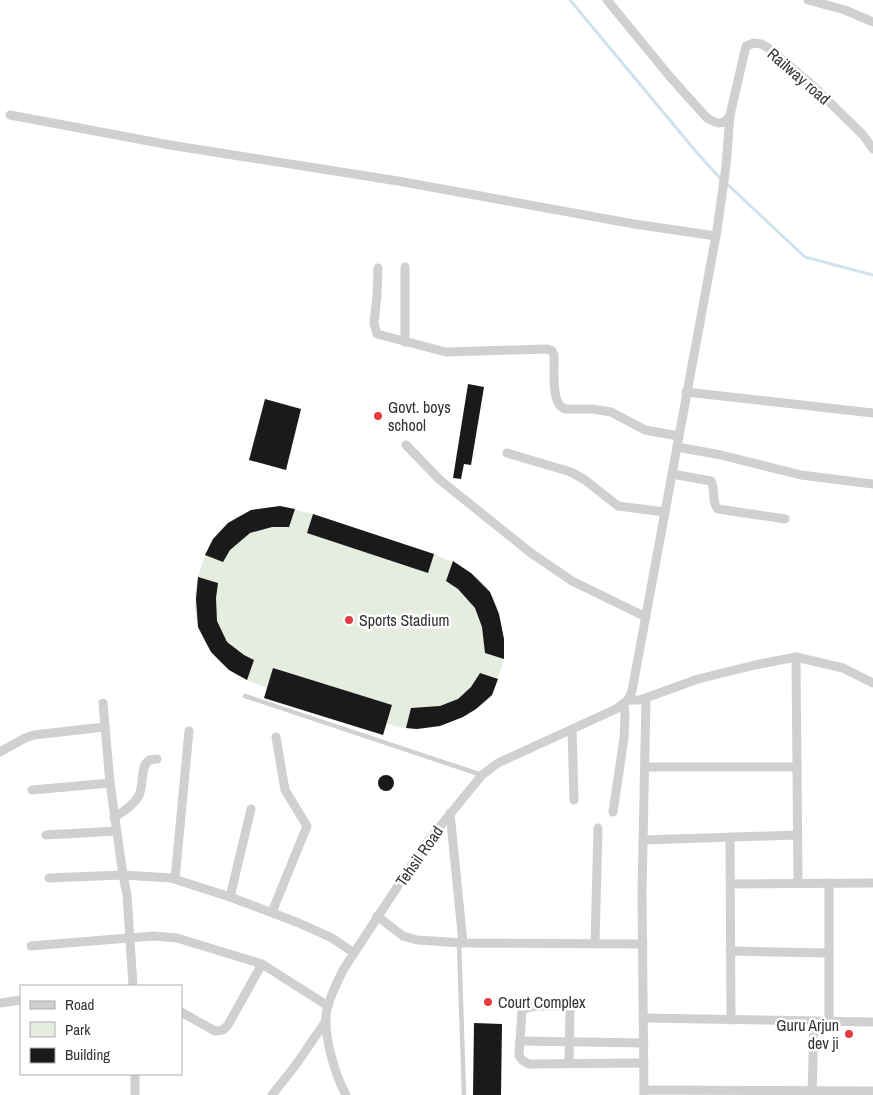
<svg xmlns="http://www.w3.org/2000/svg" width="873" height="1095" viewBox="0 0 873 1095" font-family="'Archivo Narrow',sans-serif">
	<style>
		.green { fill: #e6ecdf }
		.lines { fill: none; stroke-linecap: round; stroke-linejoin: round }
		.stream { stroke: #cfe2ee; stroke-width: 3 }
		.building { fill: #1a1a1a }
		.service { stroke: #d0d0d0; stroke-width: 4.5 }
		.minor { stroke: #d0d0d0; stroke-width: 9 }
		.poi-dot { fill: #e63946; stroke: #fff; stroke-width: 2 }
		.labels { text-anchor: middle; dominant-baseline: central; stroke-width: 5; stroke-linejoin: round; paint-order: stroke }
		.street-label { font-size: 16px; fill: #333; stroke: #fff }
		.poi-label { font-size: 16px; fill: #333; stroke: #fff; text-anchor: start }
	</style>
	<rect width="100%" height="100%" fill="#fff"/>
	<path class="green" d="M280,506L313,514L434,554C453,562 479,574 490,592C497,603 500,616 502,629C506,648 504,663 497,681C496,685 494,691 492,695C477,715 440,729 417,729C407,729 396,726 387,724L383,735L264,699L267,688C254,683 240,678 229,670C216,660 202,642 198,627C189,594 202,547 226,524C241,511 261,509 280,506Z"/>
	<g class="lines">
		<g class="stream">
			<path d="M570,0L698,154L721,179"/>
			<path d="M726,183L805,257L873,275"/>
		</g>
	</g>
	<g class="building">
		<path d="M468,384L484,387L471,465L464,464L461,479L453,478Z"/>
		<path d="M265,399L301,409L286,470L249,460Z"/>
		<path d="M280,506L295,509L289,527H272L250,533L230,550L223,562L205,555L213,539L228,523L251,510Z"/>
		<path d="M313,514L434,554L428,573L307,533Z"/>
		<path d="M453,561L471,573L490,592L499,614L504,639V659L485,653L482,627L475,608L458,589L446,581Z"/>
		<path d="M198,577L218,583L216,598L217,621L227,642L244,655L254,660L247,680L229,670L211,652L198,627L196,599Z"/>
		<path d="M273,668L392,705L383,735L264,698Z"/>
		<path d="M480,673L498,679L492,695L476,709L463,717L440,726L417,729L406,728L411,708L440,706L458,699L471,687Z"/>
		<circle cx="386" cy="783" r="8"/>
		<path d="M474,1023L502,1024L501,1095H473Z"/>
	</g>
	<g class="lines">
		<g class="service">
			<path d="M245,696L482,775"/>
			<path d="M459,943L464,1095"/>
		</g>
		<g class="minor">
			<path d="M607,0L671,78L707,118C717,124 724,126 730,115L746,46L754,43L761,44L767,47L811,84L863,135L873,149"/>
			<path d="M808,0L845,10L873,22"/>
			<path d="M10,115L170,145L398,181L634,224L716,236"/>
			<path d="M405,267V342"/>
			<path d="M378,268L377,296L374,323L377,334L446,352L547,349L552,351L554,355C555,369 550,404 565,409H593L611,412L645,430L679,436"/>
			<path d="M686,392L873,413"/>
			<path d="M406,445L440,480L531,553L572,581L646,617"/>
			<path d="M677,447L721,455L801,475L873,484"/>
			<path d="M507,453L571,472L585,480L618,506L665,512"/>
			<path d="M672,474L711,481C716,490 711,502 718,509L785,519"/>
			<path d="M796,657L798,883"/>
			<path d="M628,700H640L698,679L755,665L796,657L843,668L873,683"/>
			<path d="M103,703L110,783L123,875L127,895L133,986"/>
			<path d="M572,730L574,800"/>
			<path d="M0,752L25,738L34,735L104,727"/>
			<path d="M645,767H797"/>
			<path d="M32,790L110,783"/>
			<path d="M613,812L624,738L625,716L624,703"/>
			<path d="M450,813L463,943"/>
			<path d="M114,818C122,812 133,806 138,797C145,786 139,768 149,760L157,759"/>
			<path d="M46,835L116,831"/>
			<path d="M730,837L731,1020"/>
			<path d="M644,840L797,835"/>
			<path d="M49,878L123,875L171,878L230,897L299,923L332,938L354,953"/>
			<path d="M175,879L189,731"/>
			<path d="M829,883V1021"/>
			<path d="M731,884L873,883"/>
			<path d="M230,897L251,809"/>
			<path d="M272,912L307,826L285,790L276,737"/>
			<path d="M377,916L403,936L417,940L463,943L643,944"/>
			<path d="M595,944L598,828"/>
			<path d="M31,946L153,936L177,938L262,964L328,1006"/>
			<path d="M730,951L829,953"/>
			<path d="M0,1003L21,1000"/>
			<path d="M181,1012L215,1031L223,1030L228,1025L262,964"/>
			<path d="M643,1018L873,1022"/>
			<path d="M520,1041L644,1043"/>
			<path d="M569,1063L570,1009C562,1004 530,1005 522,1010L519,1055C521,1060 524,1062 529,1064L644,1063"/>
			<path d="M644,1090L873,1091"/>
			<path d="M135,1095V1074"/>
			<path d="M272,1095L295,1066L326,1021"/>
			<path d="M346,1095C335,1075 322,1032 327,1009C330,996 337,983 343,970L424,846L482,775L498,763L616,709L628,700L632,691L717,230L726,166L730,115"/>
			<path d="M644,1095L642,893L646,698"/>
			<path d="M812,1095L814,1021"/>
		</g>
	</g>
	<g class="poi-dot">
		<circle cx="378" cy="416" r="5"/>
		<circle cx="349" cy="620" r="5"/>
		<circle cx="488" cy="1002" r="5"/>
		<circle cx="849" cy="1034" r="5"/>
	</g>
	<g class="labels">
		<g class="street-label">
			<text transform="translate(799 76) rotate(41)">Railway road</text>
			<text transform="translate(419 856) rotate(-55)">Tehsil Road</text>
		</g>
		<g class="poi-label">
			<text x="388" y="407">Govt. boys<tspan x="388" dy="18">school</tspan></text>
			<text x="359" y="620">Sports Stadium</text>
			<text x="498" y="1002">Court Complex</text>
			<text x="839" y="1025" text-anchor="end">Guru Arjun<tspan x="839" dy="18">dev ji</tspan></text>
		</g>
	</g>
	<rect x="20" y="985" width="162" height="90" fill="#ffffff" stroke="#adadad"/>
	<rect x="30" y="1001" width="25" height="8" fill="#d0d0d0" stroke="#adadad"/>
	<text x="65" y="1010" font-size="15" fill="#333333">Road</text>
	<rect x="30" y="1022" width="25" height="15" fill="#e6ecdf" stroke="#adadad"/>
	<text x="65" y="1035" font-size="15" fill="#333333">Park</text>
	<rect x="30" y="1048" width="25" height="15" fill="#1a1a1a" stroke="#adadad"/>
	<text x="65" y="1060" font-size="15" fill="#333333">Building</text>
</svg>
